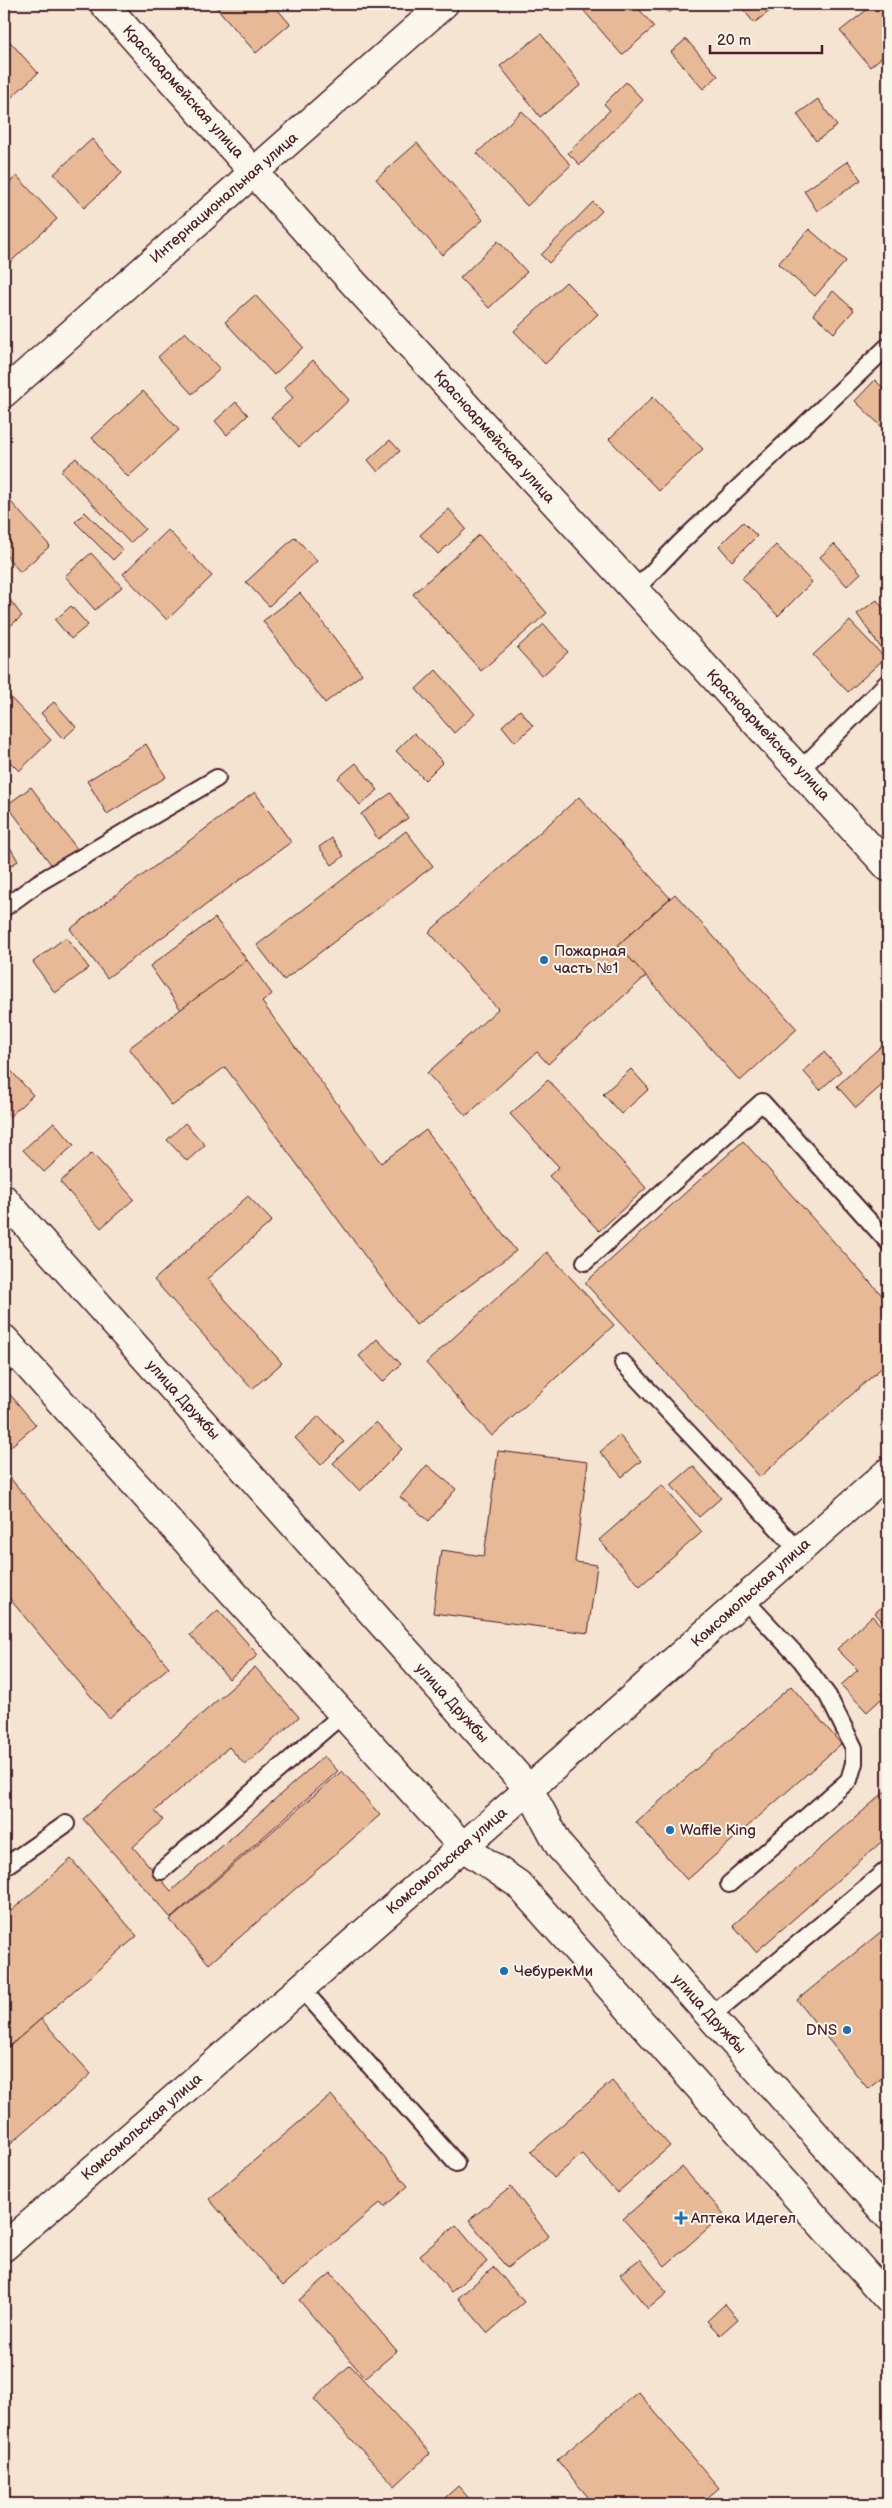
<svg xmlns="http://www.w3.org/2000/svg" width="892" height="2508" viewBox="0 0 892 2508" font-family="'Balsamiq Sans',sans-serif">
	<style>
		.building { fill: #e7b997; stroke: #4a1f2b }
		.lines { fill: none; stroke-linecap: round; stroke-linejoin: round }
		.service-casing { stroke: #4a1f2b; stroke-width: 20 }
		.minor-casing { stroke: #4a1f2b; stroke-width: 31 }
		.tertiary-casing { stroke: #4a1f2b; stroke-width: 31 }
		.service { stroke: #fbf7ec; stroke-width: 16 }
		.minor { stroke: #fbf7ec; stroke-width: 28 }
		.tertiary { stroke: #fbf7ec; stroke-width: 28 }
		.poi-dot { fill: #1f6fb2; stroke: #fbf7ec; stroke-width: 2 }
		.labels { text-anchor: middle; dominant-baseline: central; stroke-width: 4; stroke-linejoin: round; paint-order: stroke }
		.street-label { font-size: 15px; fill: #4a1f2b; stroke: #fbf7ec }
		.poi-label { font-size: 15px; fill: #4a1f2b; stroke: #fbf7ec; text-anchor: start }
	</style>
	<rect width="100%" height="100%" fill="#f5e4d2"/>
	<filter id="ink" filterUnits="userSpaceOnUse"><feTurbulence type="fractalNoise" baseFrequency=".02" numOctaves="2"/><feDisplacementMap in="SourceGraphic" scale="10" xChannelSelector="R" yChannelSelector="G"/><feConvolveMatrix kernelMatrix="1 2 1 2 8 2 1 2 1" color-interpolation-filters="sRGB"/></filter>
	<g filter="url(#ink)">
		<g class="building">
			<path d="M221,4H273L290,24L256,53L216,7Z"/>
			<path d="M578,4H635L654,27L622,55Z"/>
			<path d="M661,4H679L669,13Z"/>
			<path d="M739,4H779L754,23Z"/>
			<path d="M874,4H888V52L870,67L840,31Z"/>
			<path d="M541,34L581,85L540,117L500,66Z"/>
			<path d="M4,35L38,73L4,104Z"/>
			<path d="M686,39L718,76L703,89L671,52Z"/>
			<path d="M626,82L643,100L580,165L568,153L610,110L604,104Z"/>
			<path d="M818,99L837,126L816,141L797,114Z"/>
			<path d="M522,111L571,165L527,206L477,153Z"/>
			<path d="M92,139L122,173L84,208L54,174Z"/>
			<path d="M417,143L483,220L442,255L376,179Z"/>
			<path d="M848,161L861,180L817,211L804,191Z"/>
			<path d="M17,176L57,219L5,267L4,185L5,186Z"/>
			<path d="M593,202L602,211L549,263L541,255Z"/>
			<path d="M809,229L846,261L815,296L778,264Z"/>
			<path d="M498,241L527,272L489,308L460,278Z"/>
			<path d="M566,282L598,314L545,364L514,331Z"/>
			<path d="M833,291L854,310L834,333L813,314Z"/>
			<path d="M255,295L303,347L274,375L225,322Z"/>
			<path d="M185,332L220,369L192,394L158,357Z"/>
			<path d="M313,360L349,400L299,447L271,417L293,398L284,388Z"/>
			<path d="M875,380L888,393V429L886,431L855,401Z"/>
			<path d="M143,391L179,430L128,477L92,438Z"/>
			<path d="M653,397L703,449L659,491L609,439Z"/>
			<path d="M236,402L248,415L227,435L215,421Z"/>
			<path d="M390,440L400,451L378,472L368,460Z"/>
			<path d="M76,458L145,529L130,543L61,471Z"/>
			<path d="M11,502L50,546L20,572L4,553V508Z"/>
			<path d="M449,509L466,529L438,554L420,535Z"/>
			<path d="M85,512L123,550L113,560L75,522Z"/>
			<path d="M743,522L757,536L732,561L719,546Z"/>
			<path d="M168,530L212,576L167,620L123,574Z"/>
			<path d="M479,535L547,613L481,671L413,594Z"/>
			<path d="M295,537L317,561L269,606L246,582Z"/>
			<path d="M834,544L861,573L847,586L820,557Z"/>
			<path d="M776,545L812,582L778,616L742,578Z"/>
			<path d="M91,553L122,587L95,610L65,576Z"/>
			<path d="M4,592L22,616L4,631Z"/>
			<path d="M300,593L362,674L325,703L263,621Z"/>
			<path d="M877,600L888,615V658L857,614Z"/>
			<path d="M71,606L88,625L71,639L55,620Z"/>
			<path d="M850,621L885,658L848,692L813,655Z"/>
			<path d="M544,624L568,652L542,676L517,648Z"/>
			<path d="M436,670L475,714L454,733L416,689Z"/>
			<path d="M4,691L51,740L19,771L4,756Z"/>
			<path d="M54,702L76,727L63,739L41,713Z"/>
			<path d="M520,710L533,726L515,742L502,726Z"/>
			<path d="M414,733L443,762L425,780L396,751Z"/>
			<path d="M146,744L166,777L107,814L87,781Z"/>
			<path d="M356,763L378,790L360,805L338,778Z"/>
			<path d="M31,787L77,849L53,867L7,805Z"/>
			<path d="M255,792L291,842L107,978L70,929Z"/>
			<path d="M391,793L408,818L378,839L361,814Z"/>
			<path d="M579,797L670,898L618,945L646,976L548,1064L537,1052L466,1116L427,1073L498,1009L429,932Z"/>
			<path d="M406,831L433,866L284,980L257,945Z"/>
			<path d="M4,837L18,861L4,870Z"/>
			<path d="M332,838L344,856L332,865L319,847Z"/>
			<path d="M675,894L797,1029L740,1081L618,945Z"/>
			<path d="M215,918L247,960L181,1010L150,966Z"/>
			<path d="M66,937L89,968L55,993L33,962Z"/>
			<path d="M247,960L272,994L262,1002L381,1163L426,1130L516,1251L416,1325L225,1067L172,1106L129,1048Z"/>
			<path d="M888,1040V1080L856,1108L837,1086Z"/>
			<path d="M824,1052L841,1071L820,1090L803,1071Z"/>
			<path d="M4,1063L33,1095L9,1117L4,1112Z"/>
			<path d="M631,1069L649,1089L621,1114L603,1094Z"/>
			<path d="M548,1080L646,1188L599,1231L549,1176L559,1167L510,1114Z"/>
			<path d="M54,1122L74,1145L44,1172L23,1150Z"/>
			<path d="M185,1123L205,1145L187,1161L167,1140Z"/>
			<path d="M743,1141L888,1302V1362L760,1477L585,1283Z"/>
			<path d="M92,1153L134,1199L101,1228L60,1182Z"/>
			<path d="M248,1196L272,1221L207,1279L282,1363L252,1389L154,1280Z"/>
			<path d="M547,1252L614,1325L492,1436L426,1363Z"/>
			<path d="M377,1339L401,1364L383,1382L359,1356Z"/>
			<path d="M7,1391L36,1425L4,1452V1395Z"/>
			<path d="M319,1416L344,1442L321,1465L295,1438Z"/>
			<path d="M376,1422L402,1449L360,1491L333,1463Z"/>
			<path d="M619,1435L641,1461L622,1477L600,1452Z"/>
			<path d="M498,1451L588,1462L575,1562L597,1565L588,1633L433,1613L441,1550L484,1556Z"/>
			<path d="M427,1465L456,1489L429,1521L400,1497Z"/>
			<path d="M693,1466L721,1498L699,1517L671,1485Z"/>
			<path d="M10,1478L169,1667L109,1718L4,1592V1483Z"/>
			<path d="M662,1485L702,1532L640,1586L599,1540Z"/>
			<path d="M888,1601V1628L875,1613Z"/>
			<path d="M218,1610L258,1655L229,1679L190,1635Z"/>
			<path d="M872,1616L888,1633V1705L881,1699L867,1712L841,1685L858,1670L837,1649Z"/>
			<path d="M255,1667L299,1717L245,1765L229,1747L155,1811L163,1820L133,1847L171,1891L324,1756L338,1771L171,1918L83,1819Z"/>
			<path d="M791,1686L841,1744L687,1880L636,1822Z"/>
			<path d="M342,1771L380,1815L209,1964L170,1920Z"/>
			<path d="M888,1789V1836L756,1952L733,1925Z"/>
			<path d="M71,1859L137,1936L4,2051V1917Z"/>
			<path d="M888,1926V2073L868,2089L797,2000Z"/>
			<path d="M41,2019L91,2074L4,2149V2051Z"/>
			<path d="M612,2081L670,2146L617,2193L582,2154L554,2178L531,2152Z"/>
			<path d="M331,2095L408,2186L384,2207L380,2203L283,2286L209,2199Z"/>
			<path d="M682,2167L724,2214L665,2266L623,2219Z"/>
			<path d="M511,2187L549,2236L507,2268L469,2220Z"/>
			<path d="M456,2225L487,2262L451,2292L420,2255Z"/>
			<path d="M640,2259L667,2293L648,2309L620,2274Z"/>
			<path d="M494,2267L524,2302L488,2333L458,2298Z"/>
			<path d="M331,2273L397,2351L365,2378L299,2300Z"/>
			<path d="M725,2304L738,2319L720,2335L707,2321Z"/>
			<path d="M350,2365L430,2453L395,2486L314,2399Z"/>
			<path d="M638,2392L719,2488L700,2504H580L588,2497L557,2460Z"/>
			<path d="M458,2486L474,2504H438Z"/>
		</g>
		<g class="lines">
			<g class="service-casing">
				<g id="service">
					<path d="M634,591L680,543L887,347"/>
					<path d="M801,769L888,682"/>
					<path d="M4,908L38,883L217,778"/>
					<path d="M585,1262L762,1102L888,1242"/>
					<path d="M623,1363L799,1551"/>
					<path d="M4,1366L17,1354"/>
					<path d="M4,1867L66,1824"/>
					<path d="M161,1871L344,1713"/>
					<path d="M729,1884L849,1780L854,1763V1748L828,1696L801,1660L744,1599"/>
					<path d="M301,1988L456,2163"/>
					<path d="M711,2016L888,1869"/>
				</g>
			</g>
			<g class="minor-casing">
				<g id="minor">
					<path d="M104,4L306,231L888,867"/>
					<path d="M4,1199L529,1789L560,1847L888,2216"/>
					<path d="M4,1339L463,1847L518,1884L888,2299"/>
				</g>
			</g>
			<g class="tertiary-casing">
				<g id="tertiary">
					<path d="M4,393L444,4"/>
					<path d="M4,2247L529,1789L888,1472"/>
				</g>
			</g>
			<use href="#service" class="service"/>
			<use href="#minor" class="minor"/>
			<use href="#tertiary" class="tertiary"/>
		</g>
	</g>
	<g class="poi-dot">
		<circle cx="544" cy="960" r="5"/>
		<circle cx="670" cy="1830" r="5"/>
		<circle cx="504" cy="1971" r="5"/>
		<circle cx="847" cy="2030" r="5"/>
		<path d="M678.5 2210.5h5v5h5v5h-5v5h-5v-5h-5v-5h5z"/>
	</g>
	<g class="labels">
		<g class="street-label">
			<text transform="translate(183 92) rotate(48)">Красноармейская улица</text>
			<text transform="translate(224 198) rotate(-41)">Интернациональная улица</text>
			<text transform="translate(494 437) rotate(48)">Красноармейская улица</text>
			<text transform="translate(768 735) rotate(47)">Красноармейская улица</text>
			<text transform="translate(183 1400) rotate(48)">улица Дружбы</text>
			<text transform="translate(751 1593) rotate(-42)">Комсомольская улица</text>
			<text transform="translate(452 1703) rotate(48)">улица Дружбы</text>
			<text transform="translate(447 1861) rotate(-41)">Комсомольская улица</text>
			<text transform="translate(709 2014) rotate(48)">улица Дружбы</text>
			<text transform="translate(142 2127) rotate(-41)">Комсомольская улица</text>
		</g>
		<g class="poi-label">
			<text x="554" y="951">Пожарная<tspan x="554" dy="17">часть №1</tspan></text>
			<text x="680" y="1830">Waffle King</text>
			<text x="514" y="1971">ЧебурекМи</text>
			<text x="837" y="2030" text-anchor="end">DNS</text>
			<text x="691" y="2218">Аптека Идегел</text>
		</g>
	</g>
	<rect width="892" height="2508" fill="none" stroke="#fbf7ec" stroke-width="20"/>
	<rect x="10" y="10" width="872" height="2488" fill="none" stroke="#4a1f2b" stroke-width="2" filter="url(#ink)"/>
	<path d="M710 45v8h112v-8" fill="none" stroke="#4a1f2b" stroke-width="2.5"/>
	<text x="717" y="45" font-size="15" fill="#4a1f2b" stroke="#fbf7ec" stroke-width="4" paint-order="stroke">20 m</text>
</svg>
